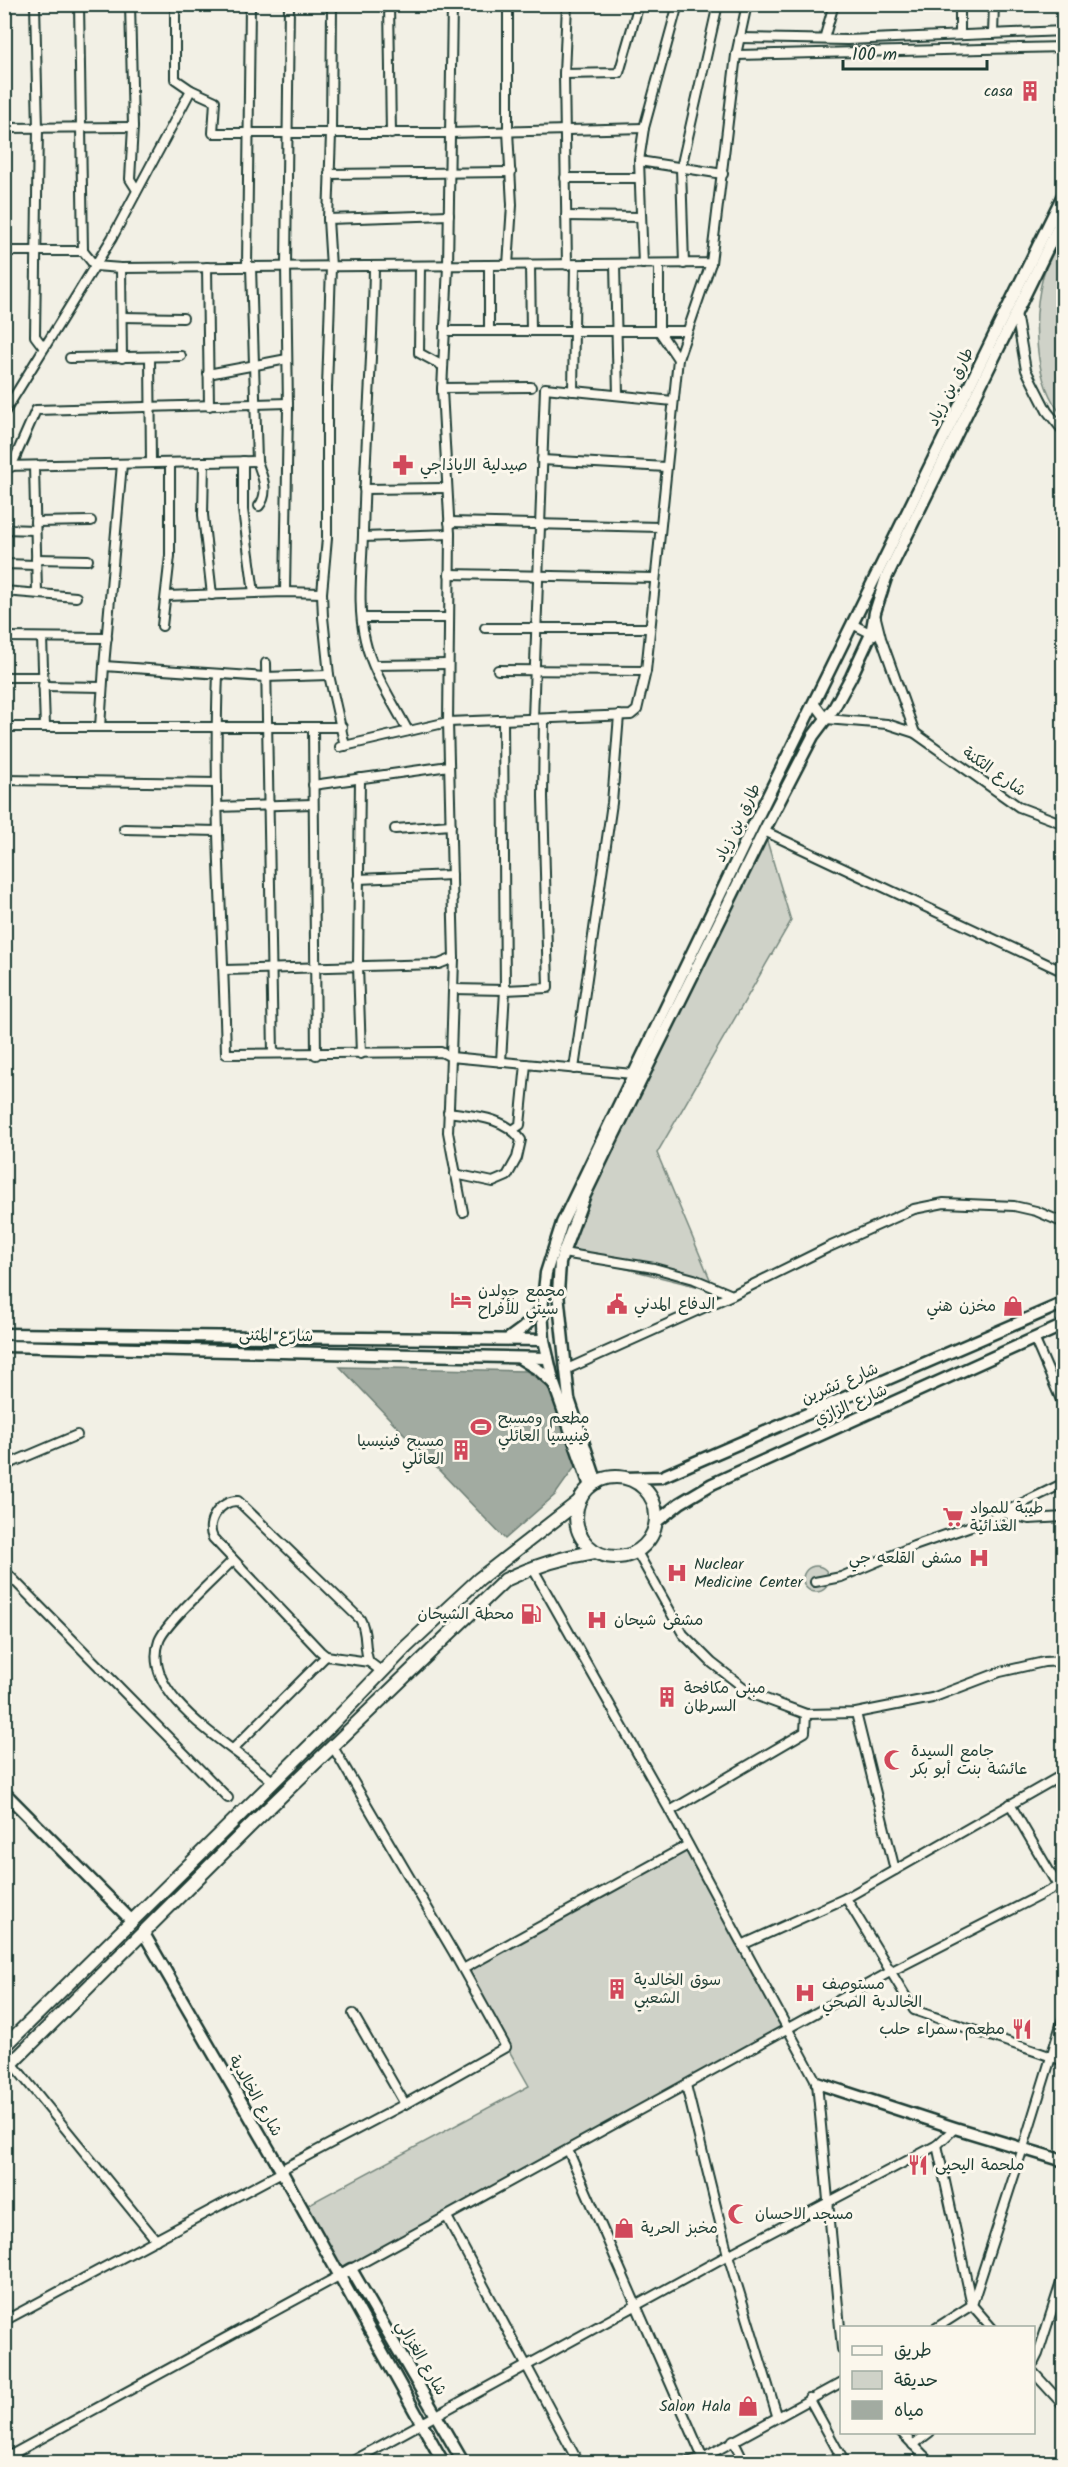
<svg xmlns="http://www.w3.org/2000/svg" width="1068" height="2467" viewBox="0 0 1068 2467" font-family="Kalam,'Playpen Sans Arabic',sans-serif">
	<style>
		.green { fill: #cfd2c8; stroke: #77887e; stroke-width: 1.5 }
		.water { fill: #a2aba1; stroke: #6e7f75; stroke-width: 1.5 }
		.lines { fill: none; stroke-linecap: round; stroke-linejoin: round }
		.street-casing { stroke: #1f3d34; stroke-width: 12 }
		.secondary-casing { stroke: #1f3d34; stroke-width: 15 }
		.primary-casing { stroke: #1f3d34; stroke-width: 16 }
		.street { stroke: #fbf7ec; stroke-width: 8 }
		.secondary { stroke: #fbf7ec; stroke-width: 10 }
		.primary { stroke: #fbf7ec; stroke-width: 12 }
		.labels { text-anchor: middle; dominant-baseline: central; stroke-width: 6; stroke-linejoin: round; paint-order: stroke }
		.poi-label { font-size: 16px; fill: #1f3d34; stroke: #fbf7ec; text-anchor: start }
		.street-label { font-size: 16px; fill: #1f3d34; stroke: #fbf7ec }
	</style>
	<rect width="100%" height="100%" fill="#f2f0e5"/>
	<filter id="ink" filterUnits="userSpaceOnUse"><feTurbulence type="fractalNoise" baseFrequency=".0167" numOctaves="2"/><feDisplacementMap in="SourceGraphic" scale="12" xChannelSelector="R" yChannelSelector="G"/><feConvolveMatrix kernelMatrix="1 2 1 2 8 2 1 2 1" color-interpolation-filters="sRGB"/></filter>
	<g filter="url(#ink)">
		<g class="green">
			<path d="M1063,234V416C1033,382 1032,318 1043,276C1047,262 1057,247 1063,234Z"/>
			<path d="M764,831L791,921L657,1153L715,1291L563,1253Z"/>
			<circle cx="816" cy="1579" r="13"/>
			<path d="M688,1845L787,2029L339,2276L302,2208L529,2086L463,1969Z"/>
		</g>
		<path class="water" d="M340,1367L526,1371L552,1389L577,1464L555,1495L505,1539Z"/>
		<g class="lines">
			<g class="street-casing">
				<g id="street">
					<path d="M35,4L38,128L35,336L44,348"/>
					<path d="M79,4L83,251"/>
					<path d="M130,4L133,127L130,179L137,190"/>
					<path d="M149,4H195"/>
					<path d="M332,4L331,134L328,219L331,267L327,388V538L322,593L323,617L329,675L345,746"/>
					<path d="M389,4L391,134"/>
					<path d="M508,4V131L512,205L508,265"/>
					<path d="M567,4L564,74L567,265"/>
					<path d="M960,4V35"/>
					<path d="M175,6V79L191,90L215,101L213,133H450L644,128"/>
					<path d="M993,34L994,4"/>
					<path d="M739,38L847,40L1064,31"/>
					<path d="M824,39L834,4"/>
					<path d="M736,55L1064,47"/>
					<path d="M564,74L619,73L639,4"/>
					<path d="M4,128L133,127"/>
					<path d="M639,161L723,174"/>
					<path d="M329,174L511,172"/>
					<path d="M565,178H639"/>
					<path d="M566,216L641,217"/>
					<path d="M328,219L449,215"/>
					<path d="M4,251H83L95,266L121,268L711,263L736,55L747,4"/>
					<path d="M615,264L618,395"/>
					<path d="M643,264L639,161L644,128L678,4"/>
					<path d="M659,264V331L678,359"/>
					<path d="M684,264L681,168L718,4"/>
					<path d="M530,265L531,331"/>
					<path d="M374,266C373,356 365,445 363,535C362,569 357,607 365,640C372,672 393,702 408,731"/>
					<path d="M420,266L419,353L443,366"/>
					<path d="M207,267L209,406"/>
					<path d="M247,267L250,4"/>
					<path d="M251,267L257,461C262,475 270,493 259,506"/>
					<path d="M121,268L122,358"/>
					<path d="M1016,313L1026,370L1047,411L1064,432"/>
					<path d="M122,317L183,318"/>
					<path d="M445,331H687"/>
					<path d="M489,331V265"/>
					<path d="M150,357L151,463"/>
					<path d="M70,358L181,356"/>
					<path d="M208,374L287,359"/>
					<path d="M442,388L531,387"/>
					<path d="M573,391L575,265"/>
					<path d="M4,413L112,238L191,90"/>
					<path d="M542,460L666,467"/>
					<path d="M243,461V510L254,593"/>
					<path d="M204,462L203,515L212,595"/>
					<path d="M4,466L257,461"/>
					<path d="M34,466L37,592"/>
					<path d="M11,467L36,410L288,403"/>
					<path d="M364,489L447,488"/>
					<path d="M35,522L91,521"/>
					<path d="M449,522L660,527"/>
					<path d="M4,529L35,530"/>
					<path d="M363,537L450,534"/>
					<path d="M36,559L88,560"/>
					<path d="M4,564L36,565"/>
					<path d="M449,574L655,578"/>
					<path d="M4,591L76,597"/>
					<path d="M285,592L288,408L286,266L289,4"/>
					<path d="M166,596L285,592L322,593"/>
					<path d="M362,618H449"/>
					<path d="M876,618L881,638L915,733"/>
					<path d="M852,624L874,635"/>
					<path d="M162,626L170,556V463"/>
					<path d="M485,628H649"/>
					<path d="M4,637L107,638"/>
					<path d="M42,638L45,727"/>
					<path d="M266,663L273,1053"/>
					<path d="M374,665L448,664"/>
					<path d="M104,666L265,677L329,675"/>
					<path d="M498,670L646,671"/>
					<path d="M218,674C213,801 223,928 226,1054L441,1052L451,1057L454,958"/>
					<path d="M4,677H43"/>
					<path d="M43,686L102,687"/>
					<path d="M814,703L826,719L887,724L915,733L1019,807L1064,824"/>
					<path d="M533,719L545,388L673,401"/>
					<path d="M4,727H342"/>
					<path d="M100,727L104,666L122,464"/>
					<path d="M313,727L316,1055"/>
					<path d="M340,747L448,722L631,715L637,710L646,671L678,359L711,263"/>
					<path d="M360,778L358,966L361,1054"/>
					<path d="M4,780L217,783"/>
					<path d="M313,785L449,766"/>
					<path d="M217,807L313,804"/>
					<path d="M124,829L218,831"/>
					<path d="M395,829L451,825"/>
					<path d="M764,831L1064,972"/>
					<path d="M358,879L452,875"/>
					<path d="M224,970L439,964L454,958L448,722L450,534L442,390L448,266L452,4"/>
					<path d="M453,989L505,990L548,988L543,797L544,719"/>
					<path d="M501,1062L505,990L503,720"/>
					<path d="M574,1069L612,803L619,715"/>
					<path d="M448,1112C474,1116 506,1117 521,1140L517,1158L507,1176L493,1182L455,1174"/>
					<path d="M514,1129L520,1125L526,1064"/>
					<path d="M463,1212L448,1132L451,1057L633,1074"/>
					<path d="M563,1253L654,1268L694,1279L732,1295L829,1247L914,1209L944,1203L1014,1206L1036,1211L1064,1223"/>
					<path d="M1034,1338L1064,1407"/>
					<path d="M565,1370L732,1295"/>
					<path d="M4,1466L77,1435"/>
					<path d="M1004,1513L1029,1519L1064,1517"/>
					<path d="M637,1552L683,1634L712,1663L752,1694L806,1714L856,1713L932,1698L1000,1672L1044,1662L1064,1661"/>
					<path d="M233,1560C218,1576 165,1623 159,1641C139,1699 240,1749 273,1782"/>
					<path d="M532,1567L670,1811L817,2083L842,2349"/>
					<path d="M4,1570L228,1798"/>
					<path d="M815,1582L841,1577L914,1546L988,1520L1064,1483"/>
					<path d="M369,1662C363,1647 368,1633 360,1619L238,1501C220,1500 205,1522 213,1538L320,1651L326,1656L369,1662L381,1671"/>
					<path d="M856,1713L895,1870"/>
					<path d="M233,1749L326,1656"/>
					<path d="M1010,1804L1058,1886"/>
					<path d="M670,1811L805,1732L806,1714"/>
					<path d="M846,1898L914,2010L1064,2061"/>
					<path d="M742,1945L846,1898L1064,1774"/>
					<path d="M463,1969L688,1845"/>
					<path d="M353,2014L405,2104"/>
					<path d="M12,2063L156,2240"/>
					<path d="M686,2085L728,2255L777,2415"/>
					<path d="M937,2145L972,2305L992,2328"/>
					<path d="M568,2150L703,2458"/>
					<path d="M447,2217L578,2462"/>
					<path d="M351,2269L890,1972L1064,1883"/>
					<path d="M4,2321L282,2172L286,2167L405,2104L506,2047L455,1955L333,1747"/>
					<path d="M936,2328L972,2305L1023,2148L1064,2015"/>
					<path d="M1034,2362L1038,2354L1064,2273"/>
					<path d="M1034,2373L1064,2406"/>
					<path d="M809,2398L844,2462"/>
					<path d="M901,2432L930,2462"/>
					<path d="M733,2440L744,2462"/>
					<path d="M913,2445L930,2432"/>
					<path d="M4,2449L12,2462"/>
					<path d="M9,2456L339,2276"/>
					<path d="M351,2462L728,2255L937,2145L955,2128"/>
					<path d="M687,2462L703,2458L842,2382"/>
					<path d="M828,2462L841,2456"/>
					<path d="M912,2462L924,2456"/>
				</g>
			</g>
			<g class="secondary-casing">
				<g id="secondary">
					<path d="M4,1334L544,1340"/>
					<path d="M508,1339L523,1328L542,1309"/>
					<path d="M4,1346L548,1358"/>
					<path d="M521,1359L539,1370L554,1384"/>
					<path d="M625,1478L661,1477L1064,1303"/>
					<path d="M597,1483L569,1399L558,1293L560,1263L563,1253L584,1197L612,1139L764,831L813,736L834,708L851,677L871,634L875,612L886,578L1064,215"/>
					<path d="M590,1486L554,1384L544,1340L542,1309L546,1273L562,1223L755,822L1064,193"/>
					<path d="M656,1522L680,1503L712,1484L1064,1325"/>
					<path d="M4,1792L132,1921"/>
					<path d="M143,1932L282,2172L443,2462"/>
					<path d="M817,2083L955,2128L1064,2161"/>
					<path d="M339,2276L351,2269L463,2462"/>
				</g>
			</g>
			<g class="primary-casing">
				<g id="primary">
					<circle cx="616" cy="1517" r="40"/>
					<path d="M4,2047L328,1728L406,1647L479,1579L578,1502"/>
					<path d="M4,2071L253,1823L505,1580C534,1566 562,1557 595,1552"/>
				</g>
			</g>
			<use href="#street" class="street"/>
			<use href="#secondary" class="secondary"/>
			<use href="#primary" class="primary"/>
		</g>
	</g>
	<defs>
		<g id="building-bare" transform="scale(1.62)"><path d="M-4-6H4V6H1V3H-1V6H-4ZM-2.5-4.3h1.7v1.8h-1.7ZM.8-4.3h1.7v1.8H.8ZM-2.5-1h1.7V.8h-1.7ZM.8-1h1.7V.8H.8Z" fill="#d1495b" stroke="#fbf7ec" stroke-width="2.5" paint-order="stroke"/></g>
		<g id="pharmacy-bare" transform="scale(1.62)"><path d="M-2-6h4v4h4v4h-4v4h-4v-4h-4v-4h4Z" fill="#d1495b" stroke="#fbf7ec" stroke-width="2.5" paint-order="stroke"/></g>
		<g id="hotel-bare" transform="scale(1.62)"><path d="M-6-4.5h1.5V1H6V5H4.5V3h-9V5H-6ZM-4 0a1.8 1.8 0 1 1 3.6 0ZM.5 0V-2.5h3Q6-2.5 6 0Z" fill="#d1495b" stroke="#fbf7ec" stroke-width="2.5" paint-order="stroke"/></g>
		<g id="civic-bare" transform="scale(1.62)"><path d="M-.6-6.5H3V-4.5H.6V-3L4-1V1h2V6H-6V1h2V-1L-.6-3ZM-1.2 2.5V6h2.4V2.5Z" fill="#d1495b" stroke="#fbf7ec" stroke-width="2.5" paint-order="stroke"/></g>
		<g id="shop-bare" transform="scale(1.62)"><path d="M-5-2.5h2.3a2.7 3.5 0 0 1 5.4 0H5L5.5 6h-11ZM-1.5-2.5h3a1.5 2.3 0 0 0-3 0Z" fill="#d1495b" stroke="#fbf7ec" stroke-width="2.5" paint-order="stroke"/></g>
		<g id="stadium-bare" transform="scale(1.62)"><path d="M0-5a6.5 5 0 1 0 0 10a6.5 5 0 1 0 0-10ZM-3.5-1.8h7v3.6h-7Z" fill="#d1495b" stroke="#fbf7ec" stroke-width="2.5" paint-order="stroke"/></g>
		<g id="supermarket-bare" transform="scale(1.62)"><path d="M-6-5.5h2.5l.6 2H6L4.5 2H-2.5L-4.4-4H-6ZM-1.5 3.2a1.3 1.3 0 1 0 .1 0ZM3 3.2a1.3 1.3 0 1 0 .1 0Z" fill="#d1495b" stroke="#fbf7ec" stroke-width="2.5" paint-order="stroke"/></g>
		<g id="hospital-bare" transform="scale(1.62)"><path d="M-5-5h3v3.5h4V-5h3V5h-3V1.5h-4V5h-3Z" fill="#d1495b" stroke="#fbf7ec" stroke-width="2.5" paint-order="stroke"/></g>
		<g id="fuel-bare" transform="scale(1.62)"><path d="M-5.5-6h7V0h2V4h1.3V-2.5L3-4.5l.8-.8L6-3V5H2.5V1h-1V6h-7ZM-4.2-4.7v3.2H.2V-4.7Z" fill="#d1495b" stroke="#fbf7ec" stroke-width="2.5" paint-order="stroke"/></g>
		<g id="mosque-bare" transform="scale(1.62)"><path d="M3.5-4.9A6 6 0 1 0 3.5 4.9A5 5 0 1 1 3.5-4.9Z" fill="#d1495b" stroke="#fbf7ec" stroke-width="2.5" paint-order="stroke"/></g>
		<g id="restaurant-bare" transform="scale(1.62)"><path d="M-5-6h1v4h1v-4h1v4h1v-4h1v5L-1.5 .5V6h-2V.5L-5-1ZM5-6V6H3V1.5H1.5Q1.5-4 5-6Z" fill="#d1495b" stroke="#fbf7ec" stroke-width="2.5" paint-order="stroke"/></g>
	</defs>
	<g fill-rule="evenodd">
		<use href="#building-bare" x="1030" y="91"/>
		<use href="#pharmacy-bare" x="403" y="465"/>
		<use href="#hotel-bare" x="461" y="1300"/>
		<use href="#civic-bare" x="617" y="1304"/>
		<use href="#shop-bare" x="1013" y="1306"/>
		<use href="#stadium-bare" x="481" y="1427"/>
		<use href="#building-bare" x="461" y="1450"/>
		<use href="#supermarket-bare" x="953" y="1517"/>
		<use href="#hospital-bare" x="979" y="1558"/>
		<use href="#hospital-bare" x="677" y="1573"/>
		<use href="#fuel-bare" x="531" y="1614"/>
		<use href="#hospital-bare" x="597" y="1620"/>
		<use href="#building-bare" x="667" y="1697"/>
		<use href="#mosque-bare" x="894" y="1760"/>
		<use href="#building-bare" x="617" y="1989"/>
		<use href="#hospital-bare" x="805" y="1993"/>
		<use href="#restaurant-bare" x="1022" y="2029"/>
		<use href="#restaurant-bare" x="918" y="2165"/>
		<use href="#mosque-bare" x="738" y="2214"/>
		<use href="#shop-bare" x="624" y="2228"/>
		<use href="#shop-bare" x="748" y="2406"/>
	</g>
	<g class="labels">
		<g class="poi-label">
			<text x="1013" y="91" text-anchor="end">casa</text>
			<text x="420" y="465">صيدلية الاياذاجي</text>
			<text x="478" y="1291">مجمع جولدن<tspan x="478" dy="18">سيتي للأفراح</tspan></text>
			<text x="634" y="1304">الدفاع المدني</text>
			<text x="996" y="1306" text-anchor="end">مخزن هني</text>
			<text x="498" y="1418">مطعم ومسبح<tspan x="498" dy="18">فينيسيا العائلي</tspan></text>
			<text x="444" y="1441" text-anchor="end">مسبح فينيسيا<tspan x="444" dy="18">العائلي</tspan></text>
			<text x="970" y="1508">طيبة للمواد<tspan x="970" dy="18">الغذائية</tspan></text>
			<text x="962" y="1558" text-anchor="end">مشفى القلعه جي</text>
			<text x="694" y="1564">Nuclear<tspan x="694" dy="18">Medicine Center</tspan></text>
			<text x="514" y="1614" text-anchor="end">محطة الشيحان</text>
			<text x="614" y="1620">مشفى شيحان</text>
			<text x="684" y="1688">مبنى مكافحة<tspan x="684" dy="18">السرطان</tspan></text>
			<text x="911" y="1751">جامع السيدة<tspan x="911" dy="18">عائشة بنت أبو بكر</tspan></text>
			<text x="634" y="1980">سوق الخالدية<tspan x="634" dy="18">الشعبي</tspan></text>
			<text x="822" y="1984">مستوصف<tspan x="822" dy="18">الخالدية الصحي</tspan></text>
			<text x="1005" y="2029" text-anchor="end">مطعم سمراء حلب</text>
			<text x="935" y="2165">ملحمة اليحيى</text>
			<text x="755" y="2214">مسجد الاحسان</text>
			<text x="641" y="2228">مخبز الحرية</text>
			<text x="731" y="2406" text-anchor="end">Salon Hala</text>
		</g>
		<g class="street-label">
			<text transform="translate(951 387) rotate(-64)">طارق بن زياد</text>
			<text transform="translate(994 772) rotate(35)">شارع الثكنة</text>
			<text transform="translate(738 823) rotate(-64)">طارق بن زياد</text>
			<text transform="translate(276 1336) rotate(1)">شارع المثنى</text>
			<text transform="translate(840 1384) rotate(-23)">شارع تشرين</text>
			<text transform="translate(851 1405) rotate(-24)">شارع الرازي</text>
			<text transform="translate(255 2096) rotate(60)">شارع الخالدية</text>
			<text transform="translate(421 2358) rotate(60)">شارع الغزالي</text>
		</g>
	</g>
	<rect width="1068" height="2467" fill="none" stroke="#fbf7ec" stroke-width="24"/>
	<rect x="12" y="12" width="1044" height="2443" fill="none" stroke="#1f3d34" stroke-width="2" filter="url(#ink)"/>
	<rect x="840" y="2326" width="195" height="108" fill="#fbf7ec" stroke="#a3ada2" stroke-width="1.5"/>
	<rect x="852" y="2346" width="30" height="9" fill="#fbf7ec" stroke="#a3ada2" stroke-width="1.5"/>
	<text x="894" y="2356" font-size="18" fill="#1f3d34">طريق</text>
	<rect x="852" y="2371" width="30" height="18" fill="#cfd2c8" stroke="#a3ada2" stroke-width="1.5"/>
	<text x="894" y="2386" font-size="18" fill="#1f3d34">حديقة</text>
	<rect x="852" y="2401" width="30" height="18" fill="#a2aba1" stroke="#a3ada2" stroke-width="1.5"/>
	<text x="894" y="2416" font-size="18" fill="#1f3d34">مياه</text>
	<path d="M843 60v9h144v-9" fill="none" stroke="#1f3d34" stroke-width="3"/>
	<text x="852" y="60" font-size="18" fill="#1f3d34" stroke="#fbf7ec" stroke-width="4.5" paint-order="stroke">100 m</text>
</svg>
